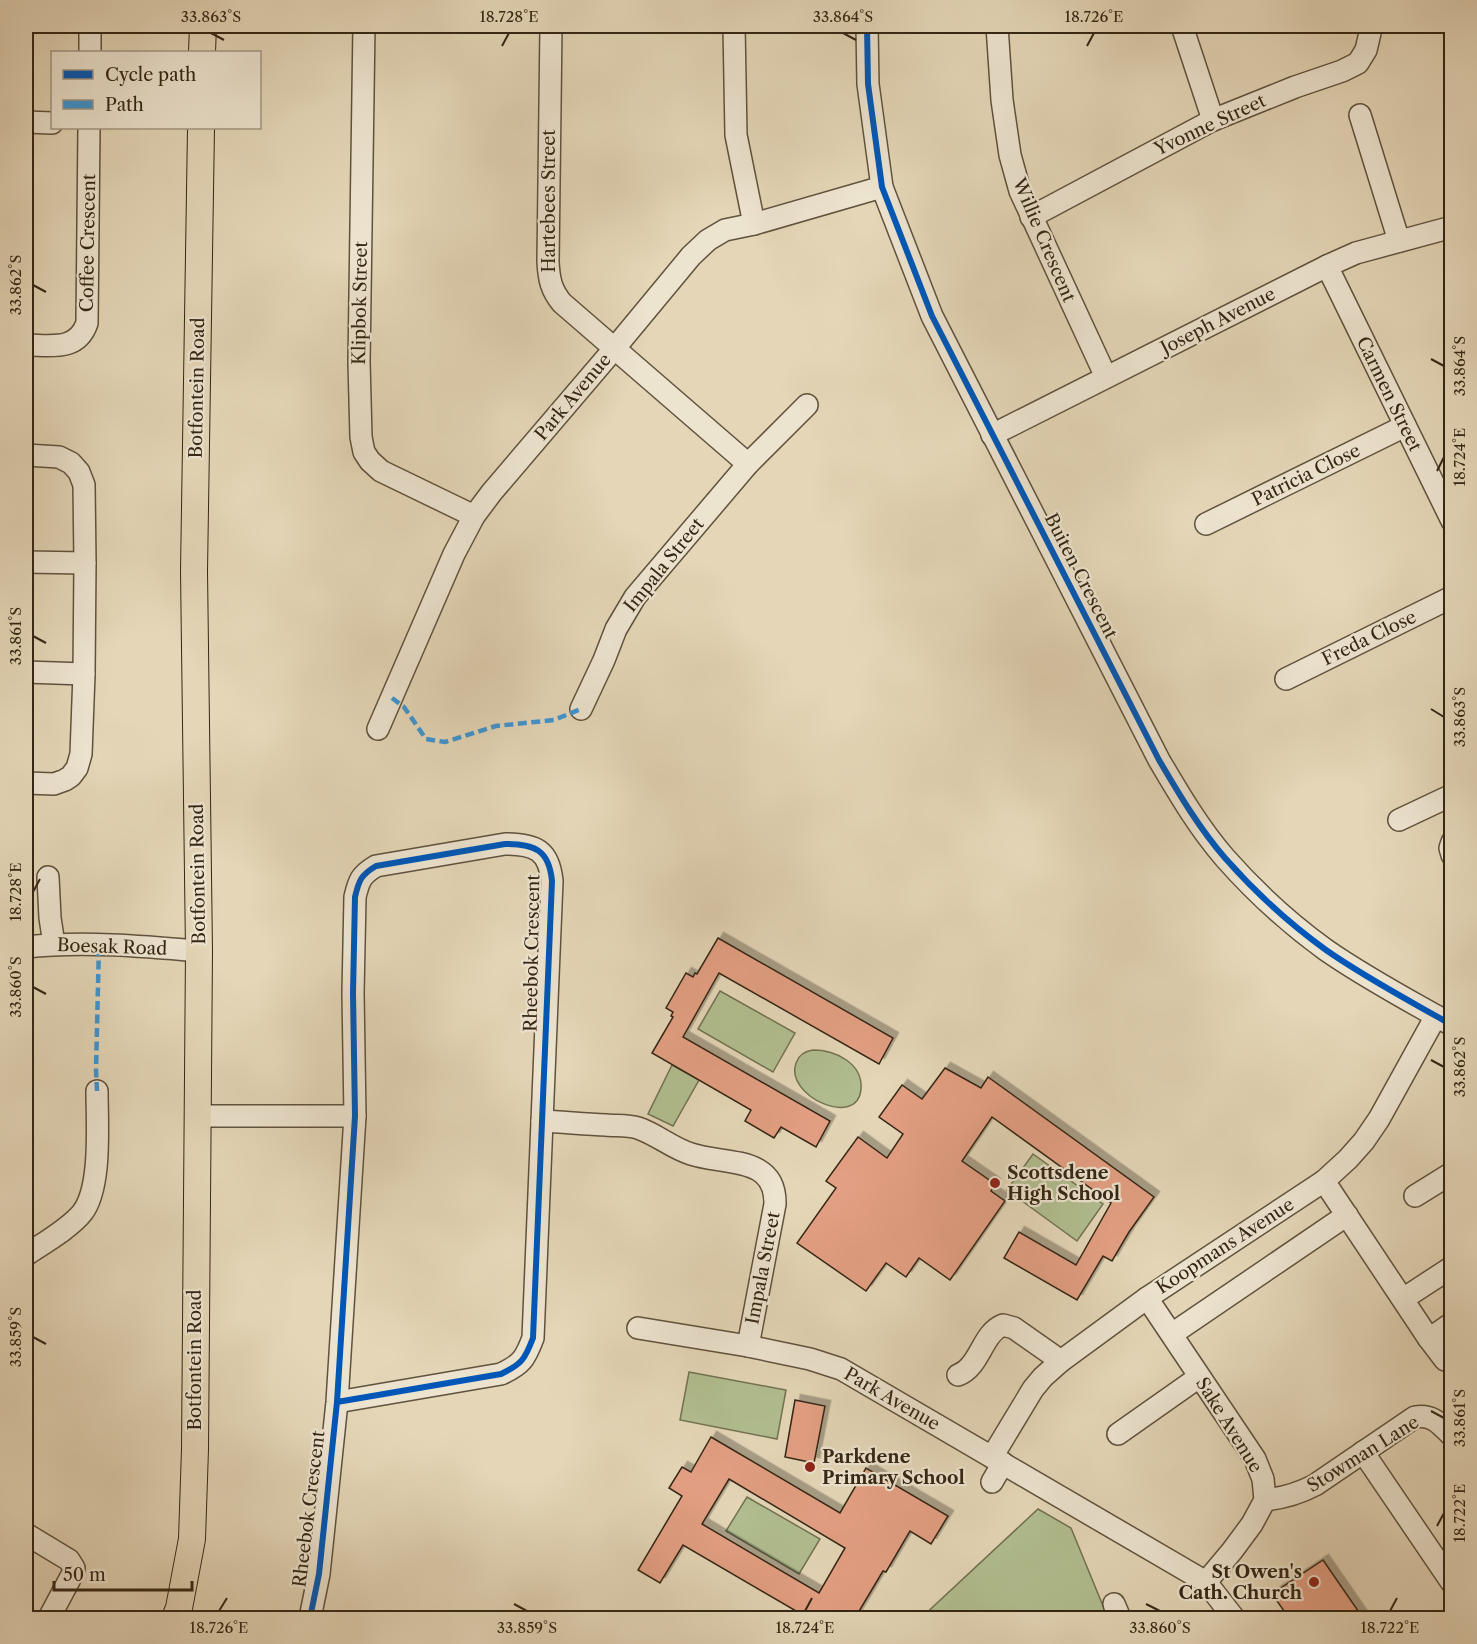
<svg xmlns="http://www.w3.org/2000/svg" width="1477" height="1644" viewBox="0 0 1477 1644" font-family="'Libre Caslon Text',serif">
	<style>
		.green { fill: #b1be90; stroke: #727252; stroke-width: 1.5 }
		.building { fill: #e39f83; stroke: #342614; stroke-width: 1.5; fill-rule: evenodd; filter: url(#shadow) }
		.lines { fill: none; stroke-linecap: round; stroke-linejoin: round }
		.minor-casing { stroke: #60523d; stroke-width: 24 }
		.major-casing { stroke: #342614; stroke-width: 28 }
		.minor { stroke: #ede4d0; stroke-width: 21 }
		.major { stroke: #e4d6b7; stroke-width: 26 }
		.quiet { stroke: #3d95d3; stroke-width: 4.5; stroke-dasharray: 9 4.5; stroke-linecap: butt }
		.cycleway-casing { stroke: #ede4d0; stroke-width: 10 }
		.cycleway { stroke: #0057b8; stroke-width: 6 }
		.ticks { fill: none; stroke: #342614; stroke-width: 2 }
		.poi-dot { fill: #8f2418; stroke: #ede4d0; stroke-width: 2 }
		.labels { text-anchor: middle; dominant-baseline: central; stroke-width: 4.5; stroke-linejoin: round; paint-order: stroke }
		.street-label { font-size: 18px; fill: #342614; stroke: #ede4d0 }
		.poi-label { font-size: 18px; font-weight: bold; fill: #342614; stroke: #ede4d0; text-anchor: start }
		.neatline { fill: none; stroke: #342614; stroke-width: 2 }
		.ticks-label { font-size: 15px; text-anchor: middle; fill: #342614 }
	</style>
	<defs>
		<filter id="shadow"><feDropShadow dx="5.5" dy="-5.5" stdDeviation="0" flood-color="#0004"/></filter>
	</defs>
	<rect width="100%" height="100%" fill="#e4d6b7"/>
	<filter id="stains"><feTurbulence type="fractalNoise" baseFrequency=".00333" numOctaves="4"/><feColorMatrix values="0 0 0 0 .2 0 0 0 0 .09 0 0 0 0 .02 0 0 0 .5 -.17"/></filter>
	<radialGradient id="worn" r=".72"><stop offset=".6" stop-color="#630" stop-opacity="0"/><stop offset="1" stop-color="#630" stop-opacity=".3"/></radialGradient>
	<g class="green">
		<path d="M720,991L795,1033L773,1072L698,1029Z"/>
		<path d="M813,1050C835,1050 863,1063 861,1089C858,1129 784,1096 796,1063C799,1054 805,1051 813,1050Z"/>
		<path d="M672,1065L699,1080L673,1126L648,1114Z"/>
		<path d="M1033,1154L1103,1204L1077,1241L1007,1190Z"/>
		<path d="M689,1372L786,1390L777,1439L680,1420Z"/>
		<path d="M747,1497L820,1539L799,1574L726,1531Z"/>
		<path d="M1038,1509L1071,1528L1108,1618H921Z"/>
	</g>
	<g class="building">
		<path d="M718,938L893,1038L879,1064L719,973L683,1037L830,1121L816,1147L781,1127L774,1138L745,1121L751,1110L652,1053L673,1017L671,1016L673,1012L666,1008L686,973L693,977L695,973L697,974Z"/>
		<path d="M945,1068L981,1088L988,1077L1154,1197L1129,1232L1112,1261L1103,1256L1077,1300L1004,1258L1019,1232L1076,1265L1111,1203L992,1117L962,1161L995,1184L991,1191L1005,1201L950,1280L919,1258L906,1277L886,1263L866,1291L797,1243L836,1188L826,1181L858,1137L887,1158L903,1134L879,1117L902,1085L922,1099Z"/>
		<path d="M795,1400L825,1406L814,1463L785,1457Z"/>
		<path d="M711,1437L840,1513L866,1468L948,1516L931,1544L910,1531L886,1572L883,1571L855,1618H808L683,1545L660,1583L638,1570L682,1496L669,1488L682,1467L691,1472ZM729,1479L845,1548L819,1593L702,1524Z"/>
		<path d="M1323,1560L1363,1618H1289L1272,1594Z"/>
	</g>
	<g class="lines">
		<g class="minor-casing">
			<g id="minor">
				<path d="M364,26L359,362L361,437L364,452L370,461L381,471L474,516"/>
				<path d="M551,26L548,262C549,279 551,290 562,303L748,464"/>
				<path d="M734,26L736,135L754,224"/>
				<path d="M867,26L868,84L882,187L932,316L1159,760C1179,794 1199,828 1225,858C1255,892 1290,924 1326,950C1366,978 1410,1001 1452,1025"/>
				<path d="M997,26L1002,100L1010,155L1020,191L1106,377"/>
				<path d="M1182,26L1213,120"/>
				<path d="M90,52V26"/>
				<path d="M1360,115L1399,241"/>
				<path d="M26,122L52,123"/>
				<path d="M1031,217L1213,120L1295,87L1342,71L1358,63L1366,50L1370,33L1368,26"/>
				<path d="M1327,266L1452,521"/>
				<path d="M26,345C50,345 77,352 87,323L89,128"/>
				<path d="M992,435L1327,266L1356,253L1452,227"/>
				<path d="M26,455L59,457L71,463L79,472L84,485L85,563L84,674L81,754L77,768L71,776L65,780L54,784L26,783"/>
				<path d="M1206,524L1405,426"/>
				<path d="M26,562L85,563"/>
				<path d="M26,672L84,674"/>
				<path d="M1286,679L1452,597"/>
				<path d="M581,709L604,660L616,629L635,597L748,464L807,405"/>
				<path d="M378,729L454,554L474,516L492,492L614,349L691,256L708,240L725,230L754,224L882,187"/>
				<path d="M1399,820L1452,795"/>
				<path d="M1452,842L1450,848L1452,855"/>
				<path d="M48,877L50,918L54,944"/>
				<path d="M26,947C83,941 141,946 199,951"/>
				<path d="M196,1116H355"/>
				<path d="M542,1121C563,1122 584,1124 606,1125C616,1126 628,1125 638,1128C656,1134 672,1148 691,1154C724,1165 776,1155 775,1204L748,1346"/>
				<path d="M1324,1181L1429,1339L1445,1360L1452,1362"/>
				<path d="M1415,1196L1452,1173"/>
				<path d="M26,1255C42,1244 69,1229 82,1213C102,1188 97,1123 97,1091"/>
				<path d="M1147,1298L1255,1459L1263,1479L1265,1500L1252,1524L1232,1551L1206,1582"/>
				<path d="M1403,1299L1452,1267"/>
				<path d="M638,1328L748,1346L810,1359L841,1369L1206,1582L1234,1618"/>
				<path d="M1172,1334L1347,1215"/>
				<path d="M1429,1339L1452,1323"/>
				<path d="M958,1375C980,1367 982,1333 1003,1325L1014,1328L1061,1361"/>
				<path d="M1118,1434L1199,1377"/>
				<path d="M1363,1452L1452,1583"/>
				<path d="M992,1457L1033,1389L1043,1377L1061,1361L1147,1298L1324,1181L1348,1159L1364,1141L1379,1119L1436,1016"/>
				<path d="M992,1482L1003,1463"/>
				<path d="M1265,1500C1284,1498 1298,1494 1315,1485L1415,1417C1433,1414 1440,1424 1452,1436"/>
				<path d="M26,1534L69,1560L74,1568L73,1573L49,1618"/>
				<path d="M1114,1604L1120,1618"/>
				<path d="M310,1618L319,1574L337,1402L355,1116L353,993L355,897C359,880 361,875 376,866L505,844C535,844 549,850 552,881L533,1338C525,1359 522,1364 501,1374L337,1402"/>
			</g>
		</g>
		<g class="major-casing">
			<g id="major">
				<path d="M202,52L203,26"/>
				<path d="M175,1618L179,1608L192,1539L195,1449L199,951L194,571L201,128"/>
			</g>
		</g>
		<use href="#minor" class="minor"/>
		<use href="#major" class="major"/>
		<g class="quiet">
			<path d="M392,698L404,707L426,739L445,742L496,726L554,720L581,709"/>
			<path d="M97,1091L96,1070L99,944"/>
		</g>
		<g class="cycleway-casing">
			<g id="cycleway">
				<path d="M867,26L868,84L882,187L932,316L1159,760C1179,794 1199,828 1225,858C1255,892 1290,924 1326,950C1366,978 1410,1001 1452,1025"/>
				<path d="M310,1618L319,1574L337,1402L355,1116L353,993L355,897C359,880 361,875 376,866L505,844C535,844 549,850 552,881L533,1338C525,1359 522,1364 501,1374L337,1402"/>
			</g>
		</g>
		<use href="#cycleway" class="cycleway"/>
	</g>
	<path class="ticks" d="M211,33L224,40M843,33L856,40M502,46L509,33M1087,46L1094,33M33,285L46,292M1431,359L1444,366M1437,471L1444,457M33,636L46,643M1431,709L1444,717M33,892L40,879M33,987L46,994M1431,1060L1444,1067M33,1337L46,1344M1431,1411L1444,1418M1437,1526L1444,1513M514,1604L527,1611M1146,1604L1160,1611M219,1611L227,1598M805,1611L812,1598M1390,1611L1397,1598"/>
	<g class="poi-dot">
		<circle cx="995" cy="1183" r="6"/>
		<circle cx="810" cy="1467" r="6"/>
		<circle cx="1314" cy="1582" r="6"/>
	</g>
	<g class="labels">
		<g class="street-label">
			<text transform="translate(1210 125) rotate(-25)">Yvonne Street</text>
			<text transform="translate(549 201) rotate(-90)">Hartebees Street</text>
			<text transform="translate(1044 240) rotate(67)">Willie Crescent</text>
			<text transform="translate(88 243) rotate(-89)">Coffee Crescent</text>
			<text transform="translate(360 303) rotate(-89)">Klipbok Street</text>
			<text transform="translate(1218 321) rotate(-27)">Joseph Avenue</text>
			<text transform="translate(197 388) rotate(-89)">Botfontein Road</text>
			<text transform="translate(1389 394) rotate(64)">Carmen Street</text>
			<text transform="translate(573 397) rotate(-50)">Park Avenue</text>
			<text transform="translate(1306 475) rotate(-26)">Patricia Close</text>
			<text transform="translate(664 565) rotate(-51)">Impala Street</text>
			<text transform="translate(1081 576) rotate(63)">Buiten Crescent</text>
			<text transform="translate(1369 638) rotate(-26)">Freda Close</text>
			<text transform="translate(198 874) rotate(-91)">Botfontein Road</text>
			<text transform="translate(112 947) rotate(2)">Boesak Road</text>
			<text transform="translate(532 953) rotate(-89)">Rheebok Crescent</text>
			<text transform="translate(1225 1246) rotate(-33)">Koopmans Avenue</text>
			<text transform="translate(763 1268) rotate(-79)">Impala Street</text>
			<text transform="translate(195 1360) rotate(-90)">Botfontein Road</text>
			<text transform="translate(892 1399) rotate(30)">Park Avenue</text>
			<text transform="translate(1229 1425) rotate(58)">Sake Avenue</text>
			<text transform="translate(1363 1454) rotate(-32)">Stowman Lane</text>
			<text transform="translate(309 1509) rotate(-83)">Rheebok Crescent</text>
		</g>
		<g class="poi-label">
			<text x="1007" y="1173">Scottsdene<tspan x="1007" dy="21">High School</tspan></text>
			<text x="822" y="1457">Parkdene<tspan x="822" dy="21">Primary School</tspan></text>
			<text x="1302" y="1572" text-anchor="end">St Owen's<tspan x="1302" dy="21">Cath. Church</tspan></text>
		</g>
	</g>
	<rect width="1477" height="1644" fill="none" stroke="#e4d6b7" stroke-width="66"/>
	<rect x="51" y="51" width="210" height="78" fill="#ede4d0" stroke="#a39885" stroke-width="1.5"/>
	<rect x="63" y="70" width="30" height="9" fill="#0057b8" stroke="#a39885" stroke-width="1.5"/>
	<text x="105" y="81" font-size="18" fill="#342614">Cycle path</text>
	<rect x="63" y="100" width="30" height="9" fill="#3d95d3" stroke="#a39885" stroke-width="1.5"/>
	<text x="105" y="111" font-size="18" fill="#342614">Path</text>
	<path d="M54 1581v9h138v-9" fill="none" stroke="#342614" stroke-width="3"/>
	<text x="63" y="1581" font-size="18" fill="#342614" stroke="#ede4d0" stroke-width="4.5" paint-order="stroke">50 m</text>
	<rect x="33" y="33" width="1411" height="1578" class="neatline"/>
	<g class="ticks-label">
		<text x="211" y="22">33.863°S</text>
		<text x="509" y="22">18.728°E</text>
		<text x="843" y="22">33.864°S</text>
		<text x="1094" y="22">18.726°E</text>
		<text transform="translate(16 285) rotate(-90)" y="5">33.862°S</text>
		<text transform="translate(1460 366) rotate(-90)" y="5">33.864°S</text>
		<text transform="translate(1460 457) rotate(-90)" y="5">18.724°E</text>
		<text transform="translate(16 636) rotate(-90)" y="5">33.861°S</text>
		<text transform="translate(1460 717) rotate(-90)" y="5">33.863°S</text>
		<text transform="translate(16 892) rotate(-90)" y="5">18.728°E</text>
		<text transform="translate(16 987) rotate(-90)" y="5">33.860°S</text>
		<text transform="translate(1460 1067) rotate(-90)" y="5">33.862°S</text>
		<text transform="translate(16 1337) rotate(-90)" y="5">33.859°S</text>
		<text transform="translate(1460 1418) rotate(-90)" y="5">33.861°S</text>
		<text transform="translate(1460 1513) rotate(-90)" y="5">18.722°E</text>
		<text x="219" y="1633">18.726°E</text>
		<text x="527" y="1633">33.859°S</text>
		<text x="805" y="1633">18.724°E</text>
		<text x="1160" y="1633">33.860°S</text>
		<text x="1390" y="1633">18.722°E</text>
	</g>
	<rect width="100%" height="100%" filter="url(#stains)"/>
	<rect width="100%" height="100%" fill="url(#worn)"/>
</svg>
